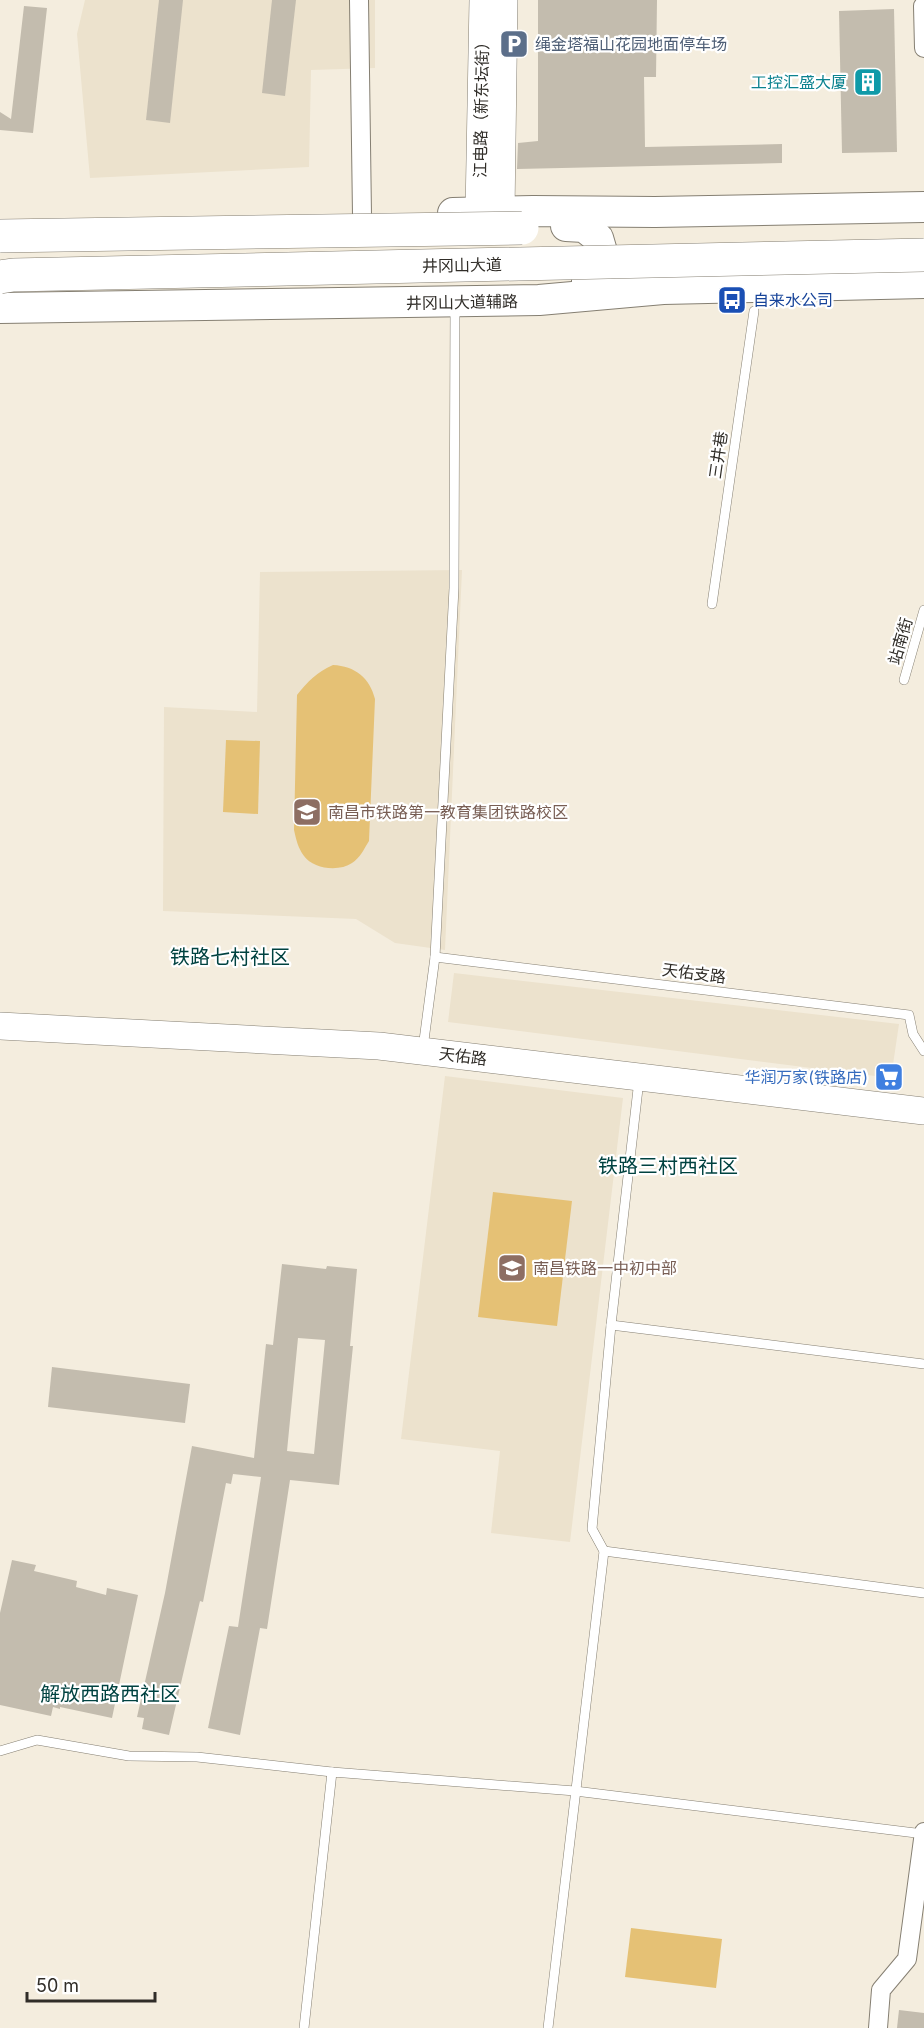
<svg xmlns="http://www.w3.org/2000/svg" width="924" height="2028" viewBox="0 0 924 2028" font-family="Inter,'Noto Sans SC',sans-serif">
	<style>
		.built { fill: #ece2cd }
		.green { fill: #e5c175 }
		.building { fill: #c3bcae; fill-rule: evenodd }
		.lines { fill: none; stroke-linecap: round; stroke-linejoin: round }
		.lane-casing { stroke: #857f72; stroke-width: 10 }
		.street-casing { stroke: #857f72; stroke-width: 20 }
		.secondary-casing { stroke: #857f72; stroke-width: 28 }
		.primary-casing { stroke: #857f72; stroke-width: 32 }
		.lane { stroke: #fff; stroke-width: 9 }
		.street { stroke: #fff; stroke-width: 18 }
		.secondary { stroke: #fff; stroke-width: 27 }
		.primary { stroke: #fff; stroke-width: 30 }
		.highway-bridge-casing { stroke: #857f72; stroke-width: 34; stroke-linecap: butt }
		.highway-bridge { stroke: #fff; stroke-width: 33 }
		.labels { text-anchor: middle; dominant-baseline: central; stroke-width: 4.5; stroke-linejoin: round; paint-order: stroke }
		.service-label { font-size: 16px; fill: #4e5e75; stroke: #fff; text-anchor: start }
		.culture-label { font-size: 16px; fill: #0d838f; stroke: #fff; text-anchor: end }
		.street-label { font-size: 16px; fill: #302d28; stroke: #fff }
		.transit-label { font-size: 16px; fill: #164399; stroke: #fff; text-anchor: start }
		.education-label { font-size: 16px; fill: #785e54; stroke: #fff; text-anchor: start }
		.shop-label { font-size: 16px; fill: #366cbe; stroke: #fff; text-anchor: end }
		.quarter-label { font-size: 20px; fill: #004240; stroke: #fff }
	</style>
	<rect width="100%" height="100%" fill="#f4edde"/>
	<g class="built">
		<path d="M85,0H375V68L311,70L309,167L90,178L77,34Z"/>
		<path d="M462,570L445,950L395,943L356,919L163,911L164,707L257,712L260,572Z"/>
		<path d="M454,973L899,1024L891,1078L448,1022Z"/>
		<path d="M445,1076L623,1098L570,1542L491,1533L500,1451L401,1439Z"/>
	</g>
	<g class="green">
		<path d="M333,665C355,666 370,678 375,699L369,841C364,849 360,858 352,863C339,872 313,869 304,856C298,848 296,839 294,830L297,695C308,681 317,672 333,665Z"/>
		<path d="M226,740L260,741L258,814L223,812Z"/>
		<path d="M493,1192L572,1201L557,1326L478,1317Z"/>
		<path d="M631,1928L722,1939L716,1988L625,1977Z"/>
	</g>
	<g class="building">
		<path d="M159,0H183L170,123L146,120Z"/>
		<path d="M272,0H296L285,96L262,93Z"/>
		<path d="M538,0H657L656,77H644L645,147L782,144V163L517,169L518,143L538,141Z"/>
		<path d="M24,6L47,8L33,133L0,130V112L11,119Z"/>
		<path d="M894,9L897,152L842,153L839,11Z"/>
		<path d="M282,1264L326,1269L327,1266L357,1269L350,1346H353L339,1485L290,1480L267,1629L260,1628L240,1735L208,1728L229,1626L238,1627L261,1477L233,1474L231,1484L226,1483L203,1602L200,1601L169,1735L142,1729L144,1718L137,1717L165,1593L192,1446L254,1458L266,1344L273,1345ZM298,1338L325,1340L314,1454L287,1451Z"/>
		<path d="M52,1367L190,1384L185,1423L48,1407Z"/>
		<path d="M12,1560L36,1565L34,1571L77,1581L76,1587L106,1595L107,1588L138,1595L112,1718L60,1707V1709L53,1707L51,1716L0,1705V1613Z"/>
		<path d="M899,2010L924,2013V2028H897Z"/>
	</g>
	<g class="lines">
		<g class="lane-casing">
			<g id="lane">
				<path d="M712,604L754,311"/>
				<path d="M904,680L924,610"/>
				<path d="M435,957L909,1015L913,1034L924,1051"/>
				<path d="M423,1048L435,957L454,588L455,304"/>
				<path d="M611,1325L924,1364"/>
				<path d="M604,1551L924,1593"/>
				<path d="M0,1751L37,1740L129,1756L197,1757L332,1772"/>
				<path d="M304,2028L332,1772L575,1791L924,1834"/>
				<path d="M548,2028L604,1551L592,1529L611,1325L639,1080"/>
			</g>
		</g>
		<g class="street-casing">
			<g id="street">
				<path d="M359,0L362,215"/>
				<path d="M923,6L924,48"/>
				<path d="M878,2028L881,1990L907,1959L924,1832"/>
			</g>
		</g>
		<g class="secondary-casing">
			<g id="secondary">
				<path d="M479,212L483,0"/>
				<path d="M501,212L504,0"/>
				<path d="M0,1026L379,1046L924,1111"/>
			</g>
		</g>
		<g class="primary-casing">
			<g id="primary">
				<path d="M453,213L533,211L655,212L924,207"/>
				<path d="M566,226L584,227L598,238L603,255L598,272L587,281"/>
				<path d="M0,308L539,300L663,289L924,283"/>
			</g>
		</g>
		<use href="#lane" class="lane"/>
		<use href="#street" class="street"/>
		<use href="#secondary" class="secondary"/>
		<use href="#primary" class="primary"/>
		<g class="highway-bridge-casing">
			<g id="highway-bridge">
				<path d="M0,236L522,228"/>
				<path d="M0,277L13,275L924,255"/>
			</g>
		</g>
		<use href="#highway-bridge" class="highway-bridge"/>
	</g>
	<defs>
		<g id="parking-square" transform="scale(1.5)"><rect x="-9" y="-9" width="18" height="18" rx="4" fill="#5c6f8a" stroke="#fff"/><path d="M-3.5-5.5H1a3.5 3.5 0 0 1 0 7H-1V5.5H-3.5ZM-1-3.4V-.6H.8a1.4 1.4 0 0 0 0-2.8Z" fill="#fff"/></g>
		<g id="building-square" transform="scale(1.5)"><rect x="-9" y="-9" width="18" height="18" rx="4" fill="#0f9aa8" stroke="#fff"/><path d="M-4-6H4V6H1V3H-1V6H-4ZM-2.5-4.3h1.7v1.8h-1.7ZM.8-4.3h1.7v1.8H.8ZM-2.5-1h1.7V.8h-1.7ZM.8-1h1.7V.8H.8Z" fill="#fff"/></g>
		<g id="bus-square" transform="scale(1.5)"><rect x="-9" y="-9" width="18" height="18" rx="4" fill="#1a4fb4" stroke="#fff"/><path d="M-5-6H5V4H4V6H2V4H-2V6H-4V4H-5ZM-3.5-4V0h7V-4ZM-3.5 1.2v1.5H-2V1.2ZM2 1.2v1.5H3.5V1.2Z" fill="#fff"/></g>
		<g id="school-square" transform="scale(1.5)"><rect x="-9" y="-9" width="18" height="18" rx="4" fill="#8d6e63" stroke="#fff"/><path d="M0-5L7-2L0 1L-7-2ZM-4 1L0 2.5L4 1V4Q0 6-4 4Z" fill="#fff"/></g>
		<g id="supermarket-square" transform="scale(1.5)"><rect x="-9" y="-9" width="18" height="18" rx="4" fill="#3f7fe0" stroke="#fff"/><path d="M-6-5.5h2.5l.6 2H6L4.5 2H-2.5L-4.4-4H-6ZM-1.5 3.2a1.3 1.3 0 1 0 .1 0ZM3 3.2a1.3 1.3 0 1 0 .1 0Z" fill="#fff"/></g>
	</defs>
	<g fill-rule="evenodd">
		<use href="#parking-square" x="514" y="44"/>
		<use href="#building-square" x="868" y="82"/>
		<use href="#bus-square" x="732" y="300"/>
		<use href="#school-square" x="307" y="812"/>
		<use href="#supermarket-square" x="889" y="1077"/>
		<use href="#school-square" x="512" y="1268"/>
	</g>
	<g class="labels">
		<g class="service-label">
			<text x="535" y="44">绳金塔福山花园地面停车场</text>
		</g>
		<g class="culture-label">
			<text x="847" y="82">工控汇盛大厦</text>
		</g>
		<g class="street-label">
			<text transform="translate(481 106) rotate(-89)">江电路（新东坛街）</text>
			<text transform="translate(462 265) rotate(-1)">井冈山大道</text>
			<text transform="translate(462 302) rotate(-1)">井冈山大道辅路</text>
			<text transform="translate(718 455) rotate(-82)">三井巷</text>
			<text transform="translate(900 641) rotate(-74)">站南街</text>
			<text transform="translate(694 973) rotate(7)">天佑支路</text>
			<text transform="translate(463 1056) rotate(7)">天佑路</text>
		</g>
		<g class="transit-label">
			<text x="753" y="300">自来水公司</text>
		</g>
		<g class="education-label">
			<text x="328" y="812">南昌市铁路第一教育集团铁路校区</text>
			<text x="533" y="1268">南昌铁路一中初中部</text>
		</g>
		<g class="shop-label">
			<text x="868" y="1077">华润万家(铁路店)</text>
		</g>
		<g class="quarter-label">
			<text x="230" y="957">铁路七村社区</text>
			<text x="668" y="1166">铁路三村西社区</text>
			<text x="110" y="1694">解放西路西社区</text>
		</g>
	</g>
	<path d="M27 1992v9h128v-9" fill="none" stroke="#302d28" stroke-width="3"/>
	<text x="36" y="1992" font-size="18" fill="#302d28" stroke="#ffffff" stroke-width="4.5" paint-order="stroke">50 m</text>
</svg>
